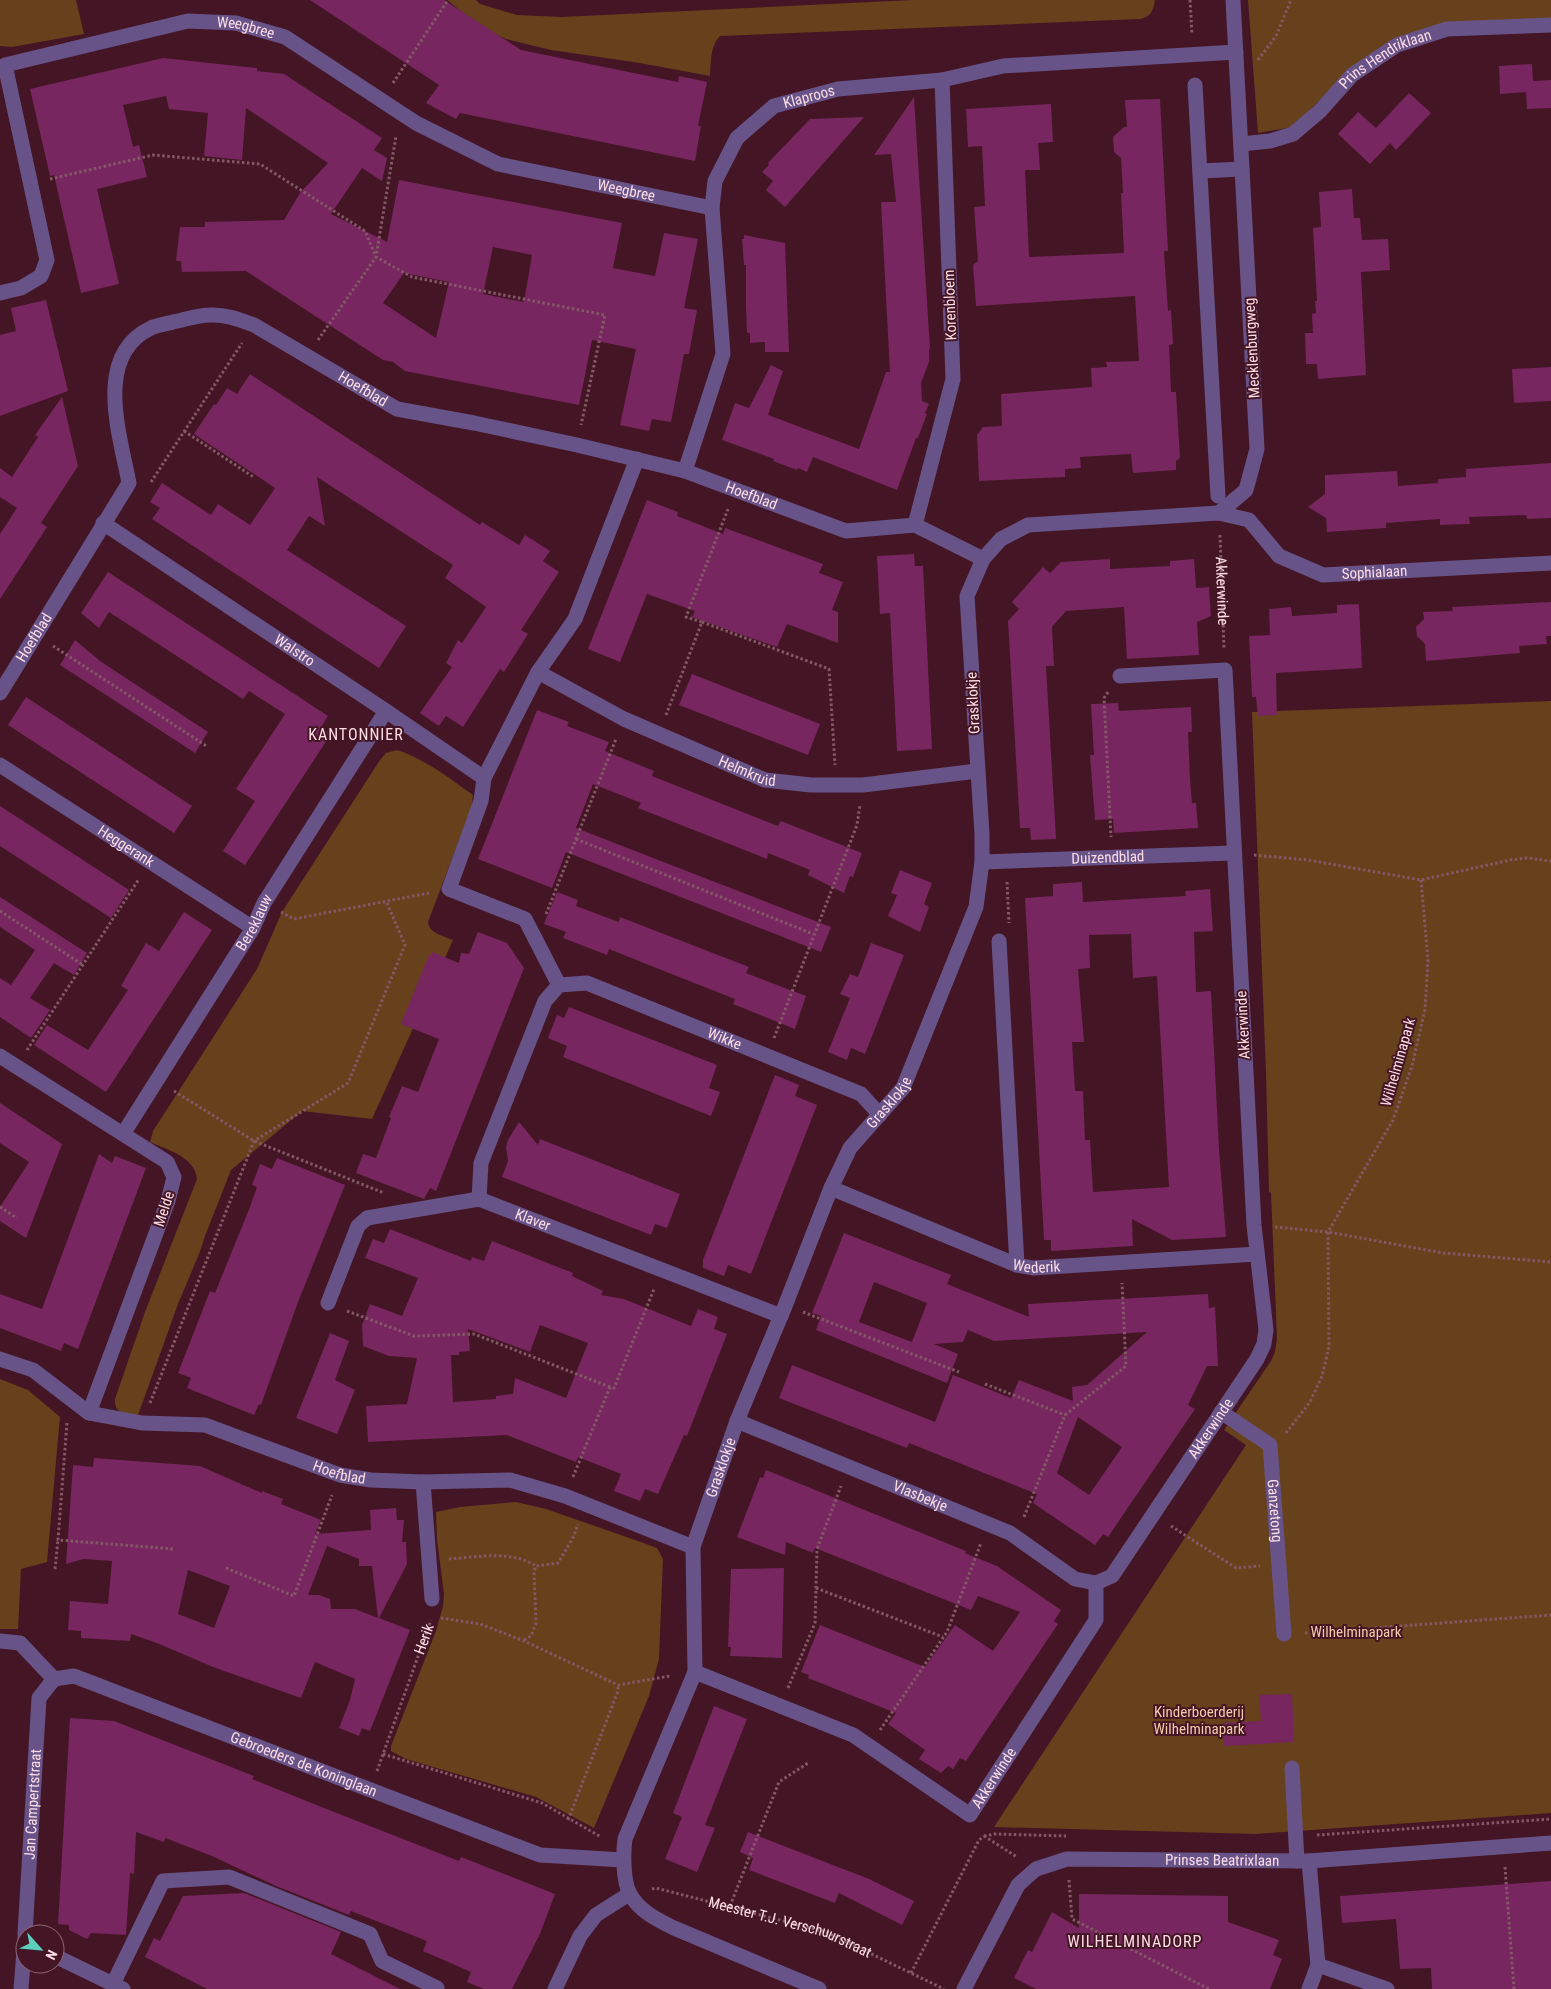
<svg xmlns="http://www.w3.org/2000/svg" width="1551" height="1989" viewBox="0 0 1551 1989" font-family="'Roboto Condensed',sans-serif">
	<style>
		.green { fill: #67401c }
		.building { fill: #77265f; fill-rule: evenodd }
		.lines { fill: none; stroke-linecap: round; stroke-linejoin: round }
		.path { stroke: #835966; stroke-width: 3; stroke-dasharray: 2.5 2.5; stroke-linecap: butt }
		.minor { stroke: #685388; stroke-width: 15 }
		.labels { text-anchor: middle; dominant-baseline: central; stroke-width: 4; stroke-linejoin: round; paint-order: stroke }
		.street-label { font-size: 15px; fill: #fddde5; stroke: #441525 }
		.park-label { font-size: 15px; fill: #f5ccaa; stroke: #441525 }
		.neighbourhood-label { font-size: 16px; letter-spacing: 1px; fill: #fddde5; stroke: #441525 }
	</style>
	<rect width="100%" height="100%" fill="#441525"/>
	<g class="green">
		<path d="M0,0H76L84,34L12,47L0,46Z"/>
		<path d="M447,0H476L480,4L517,15L562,17L913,0H1155C1153,11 1151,17 1140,19L720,36C710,46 711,63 710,76L640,63L551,50L506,39L482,28Z"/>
		<path d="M1248,0H1551V19L1452,23L1356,64L1293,127L1258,133Z"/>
		<path d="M1551,701V1813L1256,1834L994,1827L1246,1445L1224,1430L1271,1361L1275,1352L1277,1338L1271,1193L1269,1192L1266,1073L1252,712Z"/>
		<path d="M397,750C425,759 449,778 473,795L472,806L428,922C429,933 443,936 453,940L372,1119L302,1111L231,1170L205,1236L199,1254L178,1304L137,1418C125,1414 114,1413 115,1399L145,1312L197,1179C195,1157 168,1150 150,1142L153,1131L257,969L282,912L380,760L386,753Z"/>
		<path d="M0,1379L28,1390L60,1417L47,1562L21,1569L18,1629H0Z"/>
		<path d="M516,1502L546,1509L638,1541L657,1548L663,1559L659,1659L649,1696L594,1828L536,1797L406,1759L391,1751V1746L436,1631L443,1606L444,1594L437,1539L436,1512L460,1507Z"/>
	</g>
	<g class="building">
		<path d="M310,0H444L521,50L678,82L679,76L707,82L698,126H701L695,161L460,113L456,119L426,103L439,85Z"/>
		<path d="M163,58L257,68V71L284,74L382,138L374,150L387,158L382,181L362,168L331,214L387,242L399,180L622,223L613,268L655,276L664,233L698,239L684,308L697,310L689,354H684L671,422L652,419L649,431L620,425L636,349L592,340L579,405L405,371L393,362L383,360L246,271L182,272L181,261H176L180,227H205V222L284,220L300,193L328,163L246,108L242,160L204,156L208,113L169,109L166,96L123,105L133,147L139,145L147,177L97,189L119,284L81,293L54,175L50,176L30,89ZM493,247L532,255L524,302L483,294ZM404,273L449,282L436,338L383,303Z"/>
		<path d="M1532,64L1533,81L1551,80V108L1527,109L1526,92L1500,94L1499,66Z"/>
		<path d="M1409,93L1431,113L1396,150L1390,143L1370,164L1338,134L1358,112L1376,128Z"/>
		<path d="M914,97L930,349H929V362L921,383L922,401L929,404L925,413L927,414L918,438H916L897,490L813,457L807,472L798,468L797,470L773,461L774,459L722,440L735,403L749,408L771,365L783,371L768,415L859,449L886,372H890L881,202H896L891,154L874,155Z"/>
		<path d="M1160,99L1168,251H1164L1168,311L1171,310L1173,344L1169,345L1171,392H1176L1180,458L1176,461V470L1133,473L1131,454L1080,457L1081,468L1065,469V477L979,481L977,435L983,427L1002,426L1001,394L1092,387L1091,368L1107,367L1106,362L1139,361L1135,296L976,306L973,265L978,261L974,207L985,206L982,146L968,147L966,109L1051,104L1053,142L1038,143L1040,170H1025L1029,257L1124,253L1121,193H1123L1121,158L1114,152L1113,137L1124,127H1127L1125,100Z"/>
		<path d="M864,117L785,207L766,190L773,181L762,172L769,165L768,163L810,119Z"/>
		<path d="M1352,189L1354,218H1360L1362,240L1388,239L1390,270L1361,272L1366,375L1318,379L1317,364H1306L1305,333H1313L1312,314L1316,313L1315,301H1317L1313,228L1321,227L1319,192Z"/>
		<path d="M744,235L785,243L789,352H765V342L750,343V333H747L746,307V265H744L742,239H744Z"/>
		<path d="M46,300L68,391L0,416V335L16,331L11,308Z"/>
		<path d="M1551,367V401L1514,403L1512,369Z"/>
		<path d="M250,374L480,525L482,522L519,545L525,535L550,551L543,561L559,572L521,630L528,634L504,672L500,669L463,727L446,716L439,726L420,713L452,667L446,663L458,640L462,643L486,607L445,578L453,565L317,477L325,526L309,516L287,550L406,626L379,668L152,519L160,508L150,502L162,483L211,515L218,504L250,525L275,488L194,434L214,404L216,405L227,388L237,394Z"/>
		<path d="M62,397L78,466L41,523L47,527L0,599V534L17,508L0,497V468L12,477L38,437L35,435Z"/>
		<path d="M1551,463V518L1527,519L1526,515L1469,517L1470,524L1440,525V519L1386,523V528L1327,532L1326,518L1308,507L1325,494V475L1397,471L1398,486L1438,483V479L1466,477V469Z"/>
		<path d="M647,500L678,512L677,516L723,534L725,528L823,564L819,573L843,582L832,610L838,612V643L787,624L777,647L692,617L695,611L647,594L620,662L588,649Z"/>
		<path d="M914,554L915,566H923L932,749L897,751L890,613L880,614L877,556Z"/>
		<path d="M1110,559V569L1170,566V561L1194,559L1196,588L1209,587L1211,616L1197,622L1199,655L1127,659L1124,607L1066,611L1052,627L1054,666H1046L1056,839L1031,840L1030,828H1020L1008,621L1019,609L1012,602L1043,567L1050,573L1061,562Z"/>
		<path d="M108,572L328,716L321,727L331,734L245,865L223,851L255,801L236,789L285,714L249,691L243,699L109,612L99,628L81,613Z"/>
		<path d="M1551,602V636H1546L1547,644L1519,646L1520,653L1426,661L1425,644L1417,636L1416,627L1424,619L1423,612L1453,611L1452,607Z"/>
		<path d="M1359,604L1362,668L1276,673L1277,715L1258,716L1256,697H1252L1249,636L1270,635L1269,609L1291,607L1292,616L1337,613V605Z"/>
		<path d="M75,640L100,661L208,732L195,753L60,665Z"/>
		<path d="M692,674L820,724L808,755L679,705Z"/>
		<path d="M26,697L192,806L174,833L8,725Z"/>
		<path d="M1118,703L1119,711L1191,707L1192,732H1188L1190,780L1192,803H1196L1198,828L1114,833L1113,819L1095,820L1090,755H1094L1091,704Z"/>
		<path d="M537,710L569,722L567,726L609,742L605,751L654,771L652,776L778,826L781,821L862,853L853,877L850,876L844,893L808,875L810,870L768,853L767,859L638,808L641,803L593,784L576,828L831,927L821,952L566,852L552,888L478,859Z"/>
		<path d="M0,806L129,890L111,918L0,846Z"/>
		<path d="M900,870L932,883L924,904L929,907L920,932L888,916L897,895L891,893Z"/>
		<path d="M1082,882L1083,902L1186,896L1185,891L1210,889L1213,931L1194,932L1196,992L1211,991L1219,1150L1226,1237L1172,1240L1132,1219L1133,1246L1051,1251V1240H1044L1025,898L1053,896V884ZM1131,934L1133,978L1157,976L1169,1187L1093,1192L1090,1140H1085L1083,1091H1075L1072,1042H1084L1078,969L1090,968L1089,935Z"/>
		<path d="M557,892L578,900L576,906L619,922L620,917L749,967L746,973L806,996L795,1029L733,1004L735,999L669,973L609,949L607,955L563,938L566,932L544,924Z"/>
		<path d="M0,897L87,953L74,975L54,963L30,998L50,1010L31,1038L0,1017V978L11,985L35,950L0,927Z"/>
		<path d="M184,912L212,930L106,1092L34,1045L47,1025L88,1050L128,990L121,986L146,943L159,951Z"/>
		<path d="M478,932L507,943L524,968L436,1191L430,1188L424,1199L356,1173L363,1154L376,1158L391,1118L389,1117L402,1086L418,1092L439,1039L401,1024L429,955L430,956L432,952L459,963L461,953L469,954Z"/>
		<path d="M871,943L904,955L865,1054L851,1048L847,1060L828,1052L850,998L840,994L850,974L858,977Z"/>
		<path d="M569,1007L717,1065L709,1088L720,1092L711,1116L563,1057L567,1046L548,1038L557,1015L564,1018Z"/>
		<path d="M775,1075L799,1085L795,1096L817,1105L751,1274L728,1265L724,1276L703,1268V1260Z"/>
		<path d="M0,1103L62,1144L26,1238L0,1221V1207L29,1162L0,1143Z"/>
		<path d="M519,1122L538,1145L540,1139L680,1194L667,1228L655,1224L651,1235L502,1177L508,1161L506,1147L508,1140Z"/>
		<path d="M99,1154L112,1163L115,1156L146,1168L78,1349L64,1343L61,1351L0,1328V1294L42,1309Z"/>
		<path d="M277,1158L345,1185L298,1302L261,1405L259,1404L254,1415L187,1388L191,1378L178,1373L210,1291L215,1293L250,1207L257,1187L252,1185L260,1164L272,1169Z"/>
		<path d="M390,1229L471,1261L472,1257L484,1261L492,1241L573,1273L572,1276L603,1291L601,1295L624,1299L691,1326L698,1309L718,1317L714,1329L727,1334L687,1436L684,1435L658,1494L645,1489L640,1501L614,1491L621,1474L578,1457L576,1462L507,1435L368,1442L366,1406L407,1404L417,1358L389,1356L363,1346L362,1325L370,1304L402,1316L418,1278L365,1258L373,1239L384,1243ZM540,1325L588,1343L566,1398L515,1378L513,1394L496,1396V1399L453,1402L451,1355H459V1352L470,1351L468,1329L530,1352Z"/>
		<path d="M844,1233L951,1275L947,1284L1029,1317L1028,1304L1208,1294L1209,1308L1215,1307L1218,1366H1207L1188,1405L1195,1409L1108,1537L1103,1534L1095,1545L1033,1503L1037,1494L909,1443L907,1448L779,1398L792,1365L935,1422L953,1375L1011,1398L1019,1380L1073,1401L1072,1387L1087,1385L1147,1332L994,1341L968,1330L963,1342L934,1344L958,1354L947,1383L816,1330L821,1316L812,1313ZM874,1282L927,1303L912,1342L859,1322ZM1078,1417L1122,1447L1089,1495L1057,1473Z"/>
		<path d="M330,1333L349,1341L335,1380L355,1390L337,1434L296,1418Z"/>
		<path d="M94,1458L200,1466L262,1493V1491L283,1499L281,1504L321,1520L315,1534L371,1530L370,1510L396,1508L397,1520H404L402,1542H406L407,1564L379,1618L410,1630L370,1731L362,1728L359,1736L339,1728L350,1700L355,1679L315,1662L301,1698L213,1667L157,1643L131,1634L130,1641L81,1638V1631L68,1630L70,1601L108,1604L112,1561L83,1559L66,1564L73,1465L93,1467ZM327,1546L359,1559V1566H372L378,1618L355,1609H331L330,1599L319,1595H308ZM188,1570L230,1586L214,1628L178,1614Z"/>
		<path d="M766,1470L966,1551L965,1553L997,1566L1061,1610L1054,1621L1058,1624L966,1761L960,1758L953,1769L948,1766L941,1773L919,1759L925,1750L888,1724L896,1713L808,1678L809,1675L801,1672L820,1625L925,1667L955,1625L993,1651L1020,1612L978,1596L971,1610L815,1548L813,1553L786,1542L785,1555L737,1537L760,1477L763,1478Z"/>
		<path d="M784,1568L782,1658L730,1656L731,1647H728L731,1569Z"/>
		<path d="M1292,1694L1294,1742L1224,1746L1223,1723L1261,1721L1259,1695Z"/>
		<path d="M714,1706L747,1719L705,1825L715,1828L697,1872L665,1859L682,1817L673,1813Z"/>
		<path d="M70,1718L114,1721L254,1776L252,1779L319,1806L459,1861L461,1857L555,1894L540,1934L512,1989H484L467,1982L471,1972L423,1951L427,1941L351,1911L349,1915L276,1886L212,1856L165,1838L164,1842L136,1832L134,1874L130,1873L126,1935L91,1933L87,1939L69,1930V1925L58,1924Z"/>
		<path d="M748,1832L869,1879L914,1901L902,1925L839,1893L835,1903L749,1870L753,1858L740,1852Z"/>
		<path d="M1551,1881V1989H1432L1431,1968L1400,1969L1396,1919L1342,1923L1340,1896Z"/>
		<path d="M244,1893L341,1932L331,1954L400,1989H207L145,1957L154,1938L160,1941L183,1896Z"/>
		<path d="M1079,1894L1228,1896V1922L1279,1940L1273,1955L1282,1959L1270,1989H1036L1014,1978L1028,1950L1032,1952L1052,1912L1079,1928Z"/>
	</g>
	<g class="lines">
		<g class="path">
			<path d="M1190,0L1192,34"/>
			<path d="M1258,60L1276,36L1291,0"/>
			<path d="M393,83L448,0"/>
			<path d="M50,179L153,155L260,164L365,231L376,257L412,277L605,315L581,425"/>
			<path d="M318,340L376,257L396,136"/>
			<path d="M184,431L255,478"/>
			<path d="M151,482L242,343"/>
			<path id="s1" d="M1220,535L1224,649"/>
			<path d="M702,622L829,669L835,765"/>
			<path d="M53,646L208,747"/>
			<path d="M1108,692L1104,698L1111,837"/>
			<path d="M666,715L702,622L686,617L728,509"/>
			<path d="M576,839L813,934"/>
			<path d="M1254,855L1308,860L1421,880L1510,860L1527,858L1551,861"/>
			<path d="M1007,882L1009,923"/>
			<path d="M0,911L83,965"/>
			<path d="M281,912L294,919L429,893"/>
			<path d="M546,914L616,739"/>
			<path d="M774,1038L857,825L860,805"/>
			<path d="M27,1050L139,879"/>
			<path d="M174,1091L254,1141L384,1193"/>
			<path d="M0,1207L17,1218"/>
			<path d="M1275,1227L1328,1232L1443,1253L1551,1262"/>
			<path d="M347,1311L414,1336L474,1334L610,1387"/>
			<path d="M803,1312L959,1372"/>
			<path d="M985,1384L1065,1415"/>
			<path d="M150,1403L254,1141L348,1083L405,945L386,901"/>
			<path d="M67,1423L58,1540L174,1549"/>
			<path d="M1286,1433L1310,1402L1322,1376L1329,1347L1328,1232L1393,1120L1412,1066L1425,1009L1428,961L1421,880"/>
			<path d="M573,1477L610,1387L614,1388L654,1289"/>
			<path d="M1024,1517L1065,1415L1126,1366L1122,1283"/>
			<path d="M1171,1526L1236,1568L1260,1566"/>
			<path d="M449,1559C477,1557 511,1550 536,1566"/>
			<path d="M226,1568L294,1596L332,1495"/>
			<path d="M55,1569L58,1540"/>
			<path d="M816,1588L943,1637"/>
			<path d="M441,1618L480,1624L524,1641L618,1685L670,1676"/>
			<path d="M1305,1633L1551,1615"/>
			<path d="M524,1640L531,1636L536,1623L534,1571L536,1566L558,1563L574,1536L578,1524"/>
			<path d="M788,1688L815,1623L817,1549L841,1486"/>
			<path d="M880,1730L947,1632L981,1543"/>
			<path d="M383,1754L542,1803L601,1837"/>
			<path id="s2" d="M377,1771L431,1620"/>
			<path d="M568,1820L618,1691V1685"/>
			<path d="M1317,1835L1551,1819"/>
			<path d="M984,1836L995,1834L1066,1836"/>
			<path d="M984,1836L1017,1857"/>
			<path d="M1505,1867L1514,1989"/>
			<path d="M1069,1880L1072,1919L1209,1989"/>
			<path id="s3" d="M652,1889L656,1888L826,1932L944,1989"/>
			<path d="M730,1906L779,1782L808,1763"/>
			<path d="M911,1973L979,1840L984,1836"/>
		</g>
		<g class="minor">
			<path d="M1195,85L1218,496"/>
			<path id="s4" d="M1241,144L1270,141L1293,134L1320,111L1352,75L1397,45L1447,29L1551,25"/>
			<path d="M1200,171L1242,169"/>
			<path id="s5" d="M0,293L21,288L41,276L47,260L5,65L188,21L236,23L285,37L416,123L498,164L712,208"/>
			<path id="s6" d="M685,471L723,354L712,208L715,181L737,138L774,106L838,89L942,80L1003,66L1236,52"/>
			<path d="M1219,513L1246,490L1257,449L1233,0"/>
			<path id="s7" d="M103,523L386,711L484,778"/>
			<path d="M915,525L953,379L942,80"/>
			<path id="s8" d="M538,672L624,719L765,780L811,785H863L977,771"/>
			<path id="s9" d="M0,693L129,483C120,435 93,355 151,328C157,325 166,324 173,322C184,320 198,315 210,315C225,314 240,320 254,325L397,409L474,423L577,445L685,471L846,531L915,525L983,559"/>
			<path id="s10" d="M0,765L253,928"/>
			<path id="s11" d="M982,862L1233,853"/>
			<path d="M999,941L1017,1265"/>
			<path d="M559,985L525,919L449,889L481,801L484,778L538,672L575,619L637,459"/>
			<path d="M0,1056L167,1162L174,1177L168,1201L89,1413"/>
			<path id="s12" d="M123,1134L253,928L264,903L386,711"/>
			<path id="s13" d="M831,1188L1017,1265L1033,1268L1257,1254"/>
			<path id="s14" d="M479,1199L481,1163L545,1001L559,985L587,983L861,1094L880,1115"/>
			<path id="s15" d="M328,1303L358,1226L367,1218L479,1199L781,1316"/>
			<path id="s16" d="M0,1359L33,1370L89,1413L142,1423L205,1425L340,1475L371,1480L423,1482L510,1480L565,1496L693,1547"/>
			<path id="s17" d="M1221,1412L1270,1445L1284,1634"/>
			<path id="s18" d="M737,1421L1010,1533L1075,1579L1096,1583"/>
			<path d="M423,1482L432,1599"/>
			<path id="s19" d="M0,1641L20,1643L54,1679L74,1676L540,1855L623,1860"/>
			<path id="s20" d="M695,1672L853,1735L970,1815L1096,1620V1583L1112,1576L1257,1359L1264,1344L1266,1330L1254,1225L1225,670L1120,676"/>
			<path d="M1292,1768L1297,1861"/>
			<path d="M1309,1861L1318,1965L1309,1989"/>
			<path id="s21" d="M25,1934L39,1698L54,1679"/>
			<path d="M55,1956L123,1989"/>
			<path d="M1318,1965L1387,1989"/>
			<path d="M113,1984L163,1881L229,1877L370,1934L382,1961L437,1988"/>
			<path d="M21,1989L25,1938"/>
			<path d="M555,1989L580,1936L596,1915L629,1894"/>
			<path id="s22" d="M819,1989L674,1928C658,1920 639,1911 630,1894C623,1882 623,1853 625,1839L695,1672L693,1547L737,1421L785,1306L831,1188L850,1148L903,1088L976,907L982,862V834L967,596L983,559L1001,539L1028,525L1219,513L1249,520L1279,556L1323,575L1551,563"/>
			<path id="s23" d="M964,1989L1018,1885L1036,1869L1067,1859L1309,1861L1551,1843"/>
		</g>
	</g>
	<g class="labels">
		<g class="street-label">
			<text stroke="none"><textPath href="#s5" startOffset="508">Weegbree</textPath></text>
			<text stroke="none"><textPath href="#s4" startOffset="174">Prins Hendriklaan</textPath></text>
			<text stroke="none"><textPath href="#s6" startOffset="430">Klaproos</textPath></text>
			<text stroke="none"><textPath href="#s5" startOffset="928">Weegbree</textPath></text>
			<text transform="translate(950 305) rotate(-92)">Korenbloem</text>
			<text transform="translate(1252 348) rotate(-93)">Mecklenburgweg</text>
			<text stroke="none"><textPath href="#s9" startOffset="649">Hoefblad</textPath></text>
			<text stroke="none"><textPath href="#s9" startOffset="1054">Hoefblad</textPath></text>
			<text stroke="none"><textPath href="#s22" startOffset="2058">Sophialaan</textPath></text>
			<text stroke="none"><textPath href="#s1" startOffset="56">Akkerwinde</textPath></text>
			<text stroke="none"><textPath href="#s9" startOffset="65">Hoefblad</textPath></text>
			<text stroke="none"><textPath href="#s7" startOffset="230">Walstro</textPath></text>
			<text transform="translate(973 703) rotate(-93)">Grasklokje</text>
			<text stroke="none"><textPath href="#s8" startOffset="232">Helmkruid</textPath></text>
			<text stroke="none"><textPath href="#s10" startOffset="150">Heggerank</textPath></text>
			<text stroke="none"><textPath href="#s11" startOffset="126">Duizendblad</textPath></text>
			<text stroke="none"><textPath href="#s12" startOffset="249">Bereklauw</textPath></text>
			<text transform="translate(1243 1025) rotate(-93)">Akkerwinde</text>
			<text stroke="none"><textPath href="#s14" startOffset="408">Wikke</textPath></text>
			<text transform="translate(1398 1062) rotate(-74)">Wilhelminapark</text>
			<text stroke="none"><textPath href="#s22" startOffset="1065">Grasklokje</textPath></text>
			<text transform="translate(164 1209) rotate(-72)">Melde</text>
			<text stroke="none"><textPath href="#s15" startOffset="266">Klaver</textPath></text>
			<text stroke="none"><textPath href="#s13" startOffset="221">Wederik</textPath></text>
			<text stroke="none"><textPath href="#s20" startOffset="776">Akkerwinde</textPath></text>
			<text stroke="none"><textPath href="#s22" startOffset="660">Grasklokje</textPath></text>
			<text stroke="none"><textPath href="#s16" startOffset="365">Hoefblad</textPath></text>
			<text stroke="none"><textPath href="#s18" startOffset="198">Vlasbekje</textPath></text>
			<text stroke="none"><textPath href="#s17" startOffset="125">Ganzetong</textPath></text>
			<text stroke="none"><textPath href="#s2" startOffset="140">Herik</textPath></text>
			<text stroke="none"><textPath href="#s19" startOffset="336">Gebroeders de Koninglaan</textPath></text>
			<text stroke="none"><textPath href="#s20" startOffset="356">Akkerwinde</textPath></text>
			<text stroke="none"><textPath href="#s21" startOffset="130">Jan Campertstraat</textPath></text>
			<text stroke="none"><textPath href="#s23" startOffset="329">Prinses Beatrixlaan</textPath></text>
			<text stroke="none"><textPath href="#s3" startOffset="144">Meester T.J. Verschuurstraat</textPath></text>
		</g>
		<g class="park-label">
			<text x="1356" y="1632">Wilhelminapark</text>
			<text x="1199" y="1712">Kinderboerderij<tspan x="1199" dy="17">Wilhelminapark</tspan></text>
		</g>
		<g class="neighbourhood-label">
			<text x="356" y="734">KANTONNIER</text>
			<text x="1135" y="1941">WILHELMINADORP</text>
		</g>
	</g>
	<g transform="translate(40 1949) rotate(117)"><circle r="24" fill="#441525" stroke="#8e6572"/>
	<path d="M0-4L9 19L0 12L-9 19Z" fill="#5bcebc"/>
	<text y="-8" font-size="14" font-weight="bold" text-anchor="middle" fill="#fddde5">N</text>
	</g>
</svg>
